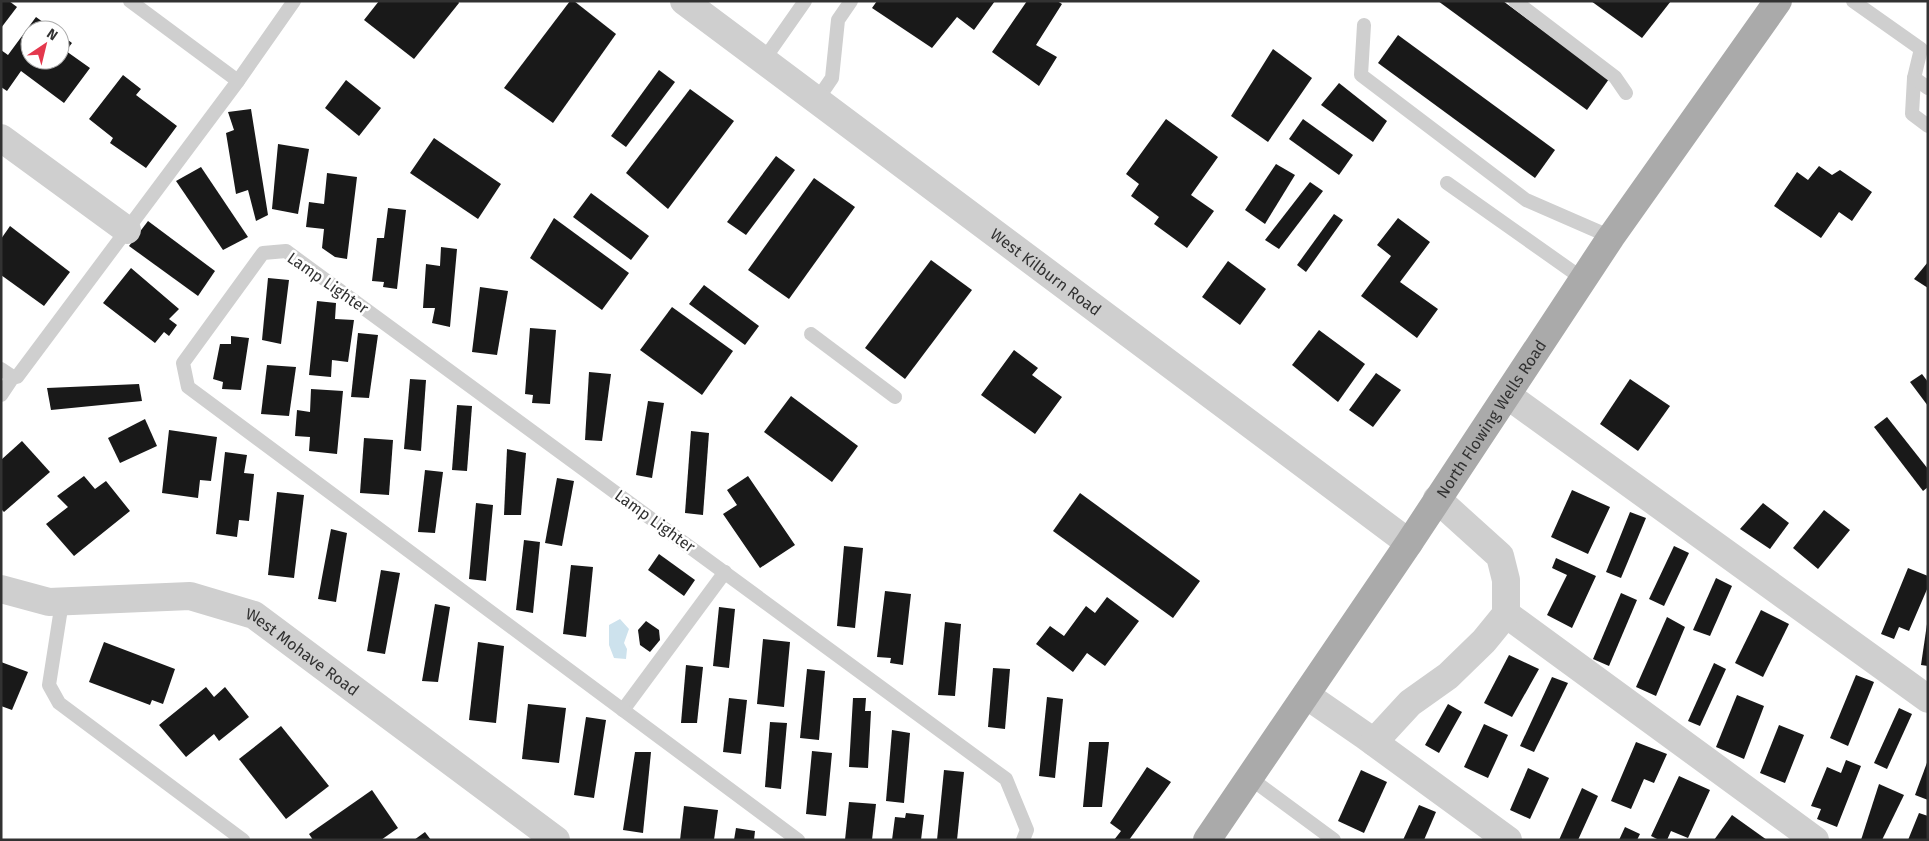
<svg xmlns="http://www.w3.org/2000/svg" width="1929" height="841" viewBox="0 0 1929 841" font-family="'Fira Sans',sans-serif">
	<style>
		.water { fill: #cde2ed }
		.building { fill: #191919 }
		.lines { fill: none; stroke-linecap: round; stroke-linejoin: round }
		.service { stroke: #cfcfcf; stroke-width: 14 }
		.minor { stroke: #cfcfcf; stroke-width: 28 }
		.primary { stroke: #aaa; stroke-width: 28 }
		.labels { text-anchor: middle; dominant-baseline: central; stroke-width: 5; stroke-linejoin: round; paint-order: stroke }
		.street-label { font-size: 16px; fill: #323232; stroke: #fff }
	</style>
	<rect width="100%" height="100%" fill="#fff"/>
	<path class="water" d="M620,619L629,629L624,643L627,649L626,659L614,658L609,645V625Z"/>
	<g class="building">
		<path d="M1,1H9L17,7L1,28Z"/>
		<path d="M379,1H458L459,3L414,59L364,20Z"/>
		<path d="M570,1H574L616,34L553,123L504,88Z"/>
		<path d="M877,1H995L974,30L957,17L932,48L872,8Z"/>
		<path d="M1027,1H1057L1062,4L1036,45L1057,57L1039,86L992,52Z"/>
		<path d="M1438,1H1503L1609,79L1587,110Z"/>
		<path d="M1591,1H1671L1642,38Z"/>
		<path d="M36,17L54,30H30V60H60V34L72,43L66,51L90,68L64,103L21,71L7,91L1,87V50L8,55Z"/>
		<path d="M1398,35L1555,150L1535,178L1378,63Z"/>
		<path d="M1273,49L1312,78L1268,142L1231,116Z"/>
		<path d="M659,70L675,82L626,147L611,136Z"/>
		<path d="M123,75L141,89L136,95L177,126L146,168L110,143L113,138L89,119Z"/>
		<path d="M346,80L381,108L359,136L325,108Z"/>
		<path d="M1339,83L1387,121L1373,142L1321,105Z"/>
		<path d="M690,89L734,121L668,209L626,173Z"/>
		<path d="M251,109L268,215L256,221L248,190L236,194L226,133L234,130L228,112Z"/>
		<path d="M1166,119L1218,157L1191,195L1214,211L1187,248L1154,224L1159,217L1131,196L1139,184L1126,174Z"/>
		<path d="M1303,119L1353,155L1339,175L1289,139Z"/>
		<path d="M434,138L501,184L478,219L410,173Z"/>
		<path d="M278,144L309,149L298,214L272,209Z"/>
		<path d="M776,156L795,170L746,235L727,222Z"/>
		<path d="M1276,164L1295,175L1265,224L1245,210Z"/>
		<path d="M1819,166L1832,175L1840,170L1872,192L1852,221L1839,212L1821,238L1774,206L1797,172L1808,180Z"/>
		<path d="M201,167L248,237L223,250L176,181Z"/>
		<path d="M327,173L357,177L347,259L335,257L322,248L324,229L306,227L309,202L324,204Z"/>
		<path d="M814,178L855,207L789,299L748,270Z"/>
		<path d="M1310,182L1323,191L1279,249L1265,240Z"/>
		<path d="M591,193L649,236L631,260L573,217Z"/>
		<path d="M388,208L406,210L397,289L383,287L384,282L372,281L377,238H384Z"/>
		<path d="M1334,214L1343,220L1306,272L1297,265Z"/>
		<path d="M554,218L629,273L602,310L530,258Z"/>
		<path d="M1398,218L1430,242L1400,282L1438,309L1417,338L1361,296L1391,256L1377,245Z"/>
		<path d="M148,221L215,271L198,296L129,246Z"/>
		<path d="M10,226L70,272L44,306L1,275V239Z"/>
		<path d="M441,247L457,249L450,327L432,323L435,308H423L426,264L440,266Z"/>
		<path d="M931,260L972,290L905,379L865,348Z"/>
		<path d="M1228,261L1266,289L1240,325L1202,297Z"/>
		<path d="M1928,262V288L1914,279Z"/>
		<path d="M131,268L179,309L169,319L177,325L169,336L164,332L155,343L103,303Z"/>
		<path d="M268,278L289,280L281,344L262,340Z"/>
		<path d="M704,285L759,326L745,345L689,304Z"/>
		<path d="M480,287L508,291L497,355L472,352Z"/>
		<path d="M317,301L336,303L335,319L354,320L348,362L332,360L331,377L309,375Z"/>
		<path d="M672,307L733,351L702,395L640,350Z"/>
		<path d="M530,328L556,330L550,404L532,403L533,395L525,394Z"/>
		<path d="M1319,330L1365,364L1338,402L1292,365Z"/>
		<path d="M358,333L378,335L369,398L351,397Z"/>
		<path d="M231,336L249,338L241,390L222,389L223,382L213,379L220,344H231Z"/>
		<path d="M1014,350L1038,368L1032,375L1062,397L1035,434L981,395Z"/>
		<path d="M267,365L296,367L289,416L261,414Z"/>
		<path d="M589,372L611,374L602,441L585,440Z"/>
		<path d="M1376,373L1401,390L1373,427L1349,410Z"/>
		<path d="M1922,374L1928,382V406L1910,382Z"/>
		<path d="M410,379L426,380L421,451L404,449Z"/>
		<path d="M1630,379L1670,406L1638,451L1600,424Z"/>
		<path d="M139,384L142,401L51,410L47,388Z"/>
		<path d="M311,389L343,391L337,454L309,451L310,437L295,436L297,410L310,412Z"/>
		<path d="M791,396L858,446L832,482L764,432Z"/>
		<path d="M648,401L664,403L652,478L636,475Z"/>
		<path d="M457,405L472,406L467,471L452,470Z"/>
		<path d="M1887,417L1928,469V487L1923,491L1874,427Z"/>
		<path d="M145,419L157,446L120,463L108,438Z"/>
		<path d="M169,430L217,437L211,481L200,480L198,498L162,493Z"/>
		<path d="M691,431L709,433L703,515L685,513Z"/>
		<path d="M364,438L393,440L389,495L360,493Z"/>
		<path d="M22,441L50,472L4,512L1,509V460Z"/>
		<path d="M507,449L526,453L521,515H504Z"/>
		<path d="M225,452L247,455L244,473L254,474L249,521L239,520L237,537L216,534Z"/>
		<path d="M425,470L443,472L435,533L418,532Z"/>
		<path d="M84,476L95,489L106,481L130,511L74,556L46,524L68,507L57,496Z"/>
		<path d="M748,476L795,545L760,568L723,514L737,505L727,490Z"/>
		<path d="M557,478L574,481L562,546L545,543Z"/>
		<path d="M1572,490L1610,507L1588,554L1551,537Z"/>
		<path d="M277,492L304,495L294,578L268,575Z"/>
		<path d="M1080,493L1200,581L1173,618L1053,531Z"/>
		<path d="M476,503L493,505L486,581L469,579Z"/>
		<path d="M1763,503L1789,523L1770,549L1740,529Z"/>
		<path d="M1824,510L1850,530L1818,569L1793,548Z"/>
		<path d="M1630,512L1646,518L1621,578L1606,572Z"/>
		<path d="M331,529L347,533L336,602L318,599Z"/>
		<path d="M524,540L540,542L533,613L516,610Z"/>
		<path d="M844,546L863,548L855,628L837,626Z"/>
		<path d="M1674,546L1689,553L1664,606L1649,599Z"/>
		<path d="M659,554L695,580L684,596L648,570Z"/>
		<path d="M1556,558L1596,576L1572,628L1547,615L1567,575L1552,568Z"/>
		<path d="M571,565L593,567L586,637L563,634Z"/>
		<path d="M1908,568L1928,576V587L1909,631L1899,627L1894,639L1881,634Z"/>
		<path d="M381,570L400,573L385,654L367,651Z"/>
		<path d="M1716,578L1732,586L1710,636L1693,630Z"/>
		<path d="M885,591L911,594L903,665L890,663L891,658L877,657Z"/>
		<path d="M1621,593L1637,600L1609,666L1593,659Z"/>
		<path d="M1107,597L1139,621L1105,666L1087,653L1073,672L1036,644L1050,626L1064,636L1086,606L1095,613Z"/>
		<path d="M435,604L450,607L438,682L422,681Z"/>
		<path d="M719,607L735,609L729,668L713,666Z"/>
		<path d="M1761,610L1789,624L1763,677L1735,663Z"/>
		<path d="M1667,617L1685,627L1656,696L1636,687Z"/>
		<path d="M646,621L659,630L660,640L650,652L640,645L638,630Z"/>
		<path d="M945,622L961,624L955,696L938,695Z"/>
		<path d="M1927,624H1928V666L1921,665Z"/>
		<path d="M763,639L790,642L784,707L757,704Z"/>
		<path d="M104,642L175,669L163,704L152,700L150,705L89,682Z"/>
		<path d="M478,642L504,646L496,723L469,720Z"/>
		<path d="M1509,655L1539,669L1512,717L1484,703Z"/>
		<path d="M1,662L28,672L12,710L1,706Z"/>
		<path d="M1714,663L1726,669L1700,726L1688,721Z"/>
		<path d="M686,665L703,667L697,723H681Z"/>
		<path d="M993,668L1010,669L1005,729L988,727Z"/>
		<path d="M807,669L825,671L819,740L800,738Z"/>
		<path d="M1856,675L1874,682L1848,746L1830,738Z"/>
		<path d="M1552,677L1568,683L1534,752L1520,746Z"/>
		<path d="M206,687L214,697L225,687L249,717L219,741L214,734L186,757L159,725Z"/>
		<path d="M1737,695L1764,706L1744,759L1716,747Z"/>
		<path d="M1047,697L1063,699L1055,778L1039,776Z"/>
		<path d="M729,698L747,700L741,754L723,752Z"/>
		<path d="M853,698H866L865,711H871L868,768L849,767Z"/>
		<path d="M528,704L566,708L559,763L522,759Z"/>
		<path d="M1448,704L1462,712L1439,753L1425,745Z"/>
		<path d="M1899,708L1912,714L1887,769L1874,763Z"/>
		<path d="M586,717L606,720L594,798L574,795Z"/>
		<path d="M770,722L787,723L781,789L765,787Z"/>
		<path d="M1484,724L1508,735L1488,778L1464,767Z"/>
		<path d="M1779,725L1804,735L1785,783L1760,773Z"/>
		<path d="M281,726L329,786L286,819L239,759Z"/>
		<path d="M892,730L910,733L904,803L886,801Z"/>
		<path d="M1089,742H1109L1102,807H1083Z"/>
		<path d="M1636,742L1667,754L1654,783L1644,779L1631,809L1611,801Z"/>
		<path d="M812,751L832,753L826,816L806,814Z"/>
		<path d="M635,752H651L643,833L623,830Z"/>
		<path d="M1846,760L1861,766L1837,827L1817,819L1821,809L1811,806L1827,767L1841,773Z"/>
		<path d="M1928,760V800L1915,795Z"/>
		<path d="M1147,767L1171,782L1129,840H1114L1121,831L1110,823Z"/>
		<path d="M1528,768L1549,778L1530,819L1510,810Z"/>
		<path d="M944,770L964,772L957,840H937Z"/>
		<path d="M1361,770L1387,782L1364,833L1338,821Z"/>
		<path d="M1679,776L1710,790L1688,838L1671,831L1667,840H1659L1651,836Z"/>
		<path d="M1879,784L1904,795L1882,840H1861Z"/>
		<path d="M1582,788L1598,796L1578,840H1559Z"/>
		<path d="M372,790L398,828L381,840H313L309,834Z"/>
		<path d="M849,802L876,804L872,840H845Z"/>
		<path d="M1419,805L1436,812L1424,840H1403Z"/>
		<path d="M684,806L718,810L714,840H680Z"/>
		<path d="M906,813L924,815L921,840H892L895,817L905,818Z"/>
		<path d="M1919,813L1928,816V840H1908Z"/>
		<path d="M1732,815L1767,840H1714Z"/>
		<path d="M1625,827L1640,834L1637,840H1619Z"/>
		<path d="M736,828L755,831L754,840H734Z"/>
		<path d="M425,832L431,840H414Z"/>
	</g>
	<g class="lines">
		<g class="service">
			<path d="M1515,1L1615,77L1626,93"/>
			<path d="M1853,1L1921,49L1914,78L1912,114L1928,126"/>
			<path d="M1364,25L1361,75L1526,200L1611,237"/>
			<path d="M763,61L805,1"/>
			<path d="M1914,78L1928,88"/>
			<path d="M238,81L294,1"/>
			<path d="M817,100L832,78L838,20L851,1"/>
			<path d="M1447,183L1583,279"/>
			<path d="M811,334L895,397"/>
			<path d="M1,369L13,377L1,395"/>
			<path d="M13,377H17L238,81L130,1"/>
			<path d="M62,602L49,685L59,703L243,840"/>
			<path d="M623,710L725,572"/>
			<path d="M1250,778L1334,840"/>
			<path d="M798,840L188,387L183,363L263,253L286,251L1006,779L1027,830L1023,840"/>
		</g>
		<g class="minor">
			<path id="s1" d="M684,1L1409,543"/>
			<path d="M1,138L127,230"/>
			<path d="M1507,395L1928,699"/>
			<path id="s2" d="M1,589L49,602L190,596L254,615L556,840"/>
			<path d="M1506,614L1815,840"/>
			<path d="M1306,695L1364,735L1508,840"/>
			<path d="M1374,742L1410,703L1448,676L1484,641L1506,614V580L1500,556L1437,499"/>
		</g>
		<path class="primary" id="s3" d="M1207,840L1409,543L1611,237L1778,1"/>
	</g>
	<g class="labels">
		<g class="street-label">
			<text stroke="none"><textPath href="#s1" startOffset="452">West Kilburn Road</textPath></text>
			<text transform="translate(328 283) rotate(35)">Lamp Lighter</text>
			<text stroke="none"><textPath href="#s3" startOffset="508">North Flowing Wells Road</textPath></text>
			<text transform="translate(655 521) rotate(36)">Lamp Lighter</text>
			<text stroke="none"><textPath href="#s2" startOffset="318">West Mohave Road</textPath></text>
		</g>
	</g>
	<rect width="1929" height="841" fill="none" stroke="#323232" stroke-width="5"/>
	<g transform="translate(45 45) rotate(35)"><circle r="24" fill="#ffffff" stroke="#adadad"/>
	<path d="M0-4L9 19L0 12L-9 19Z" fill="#e4384d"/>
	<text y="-8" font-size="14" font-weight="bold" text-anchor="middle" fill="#323232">N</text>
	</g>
</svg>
